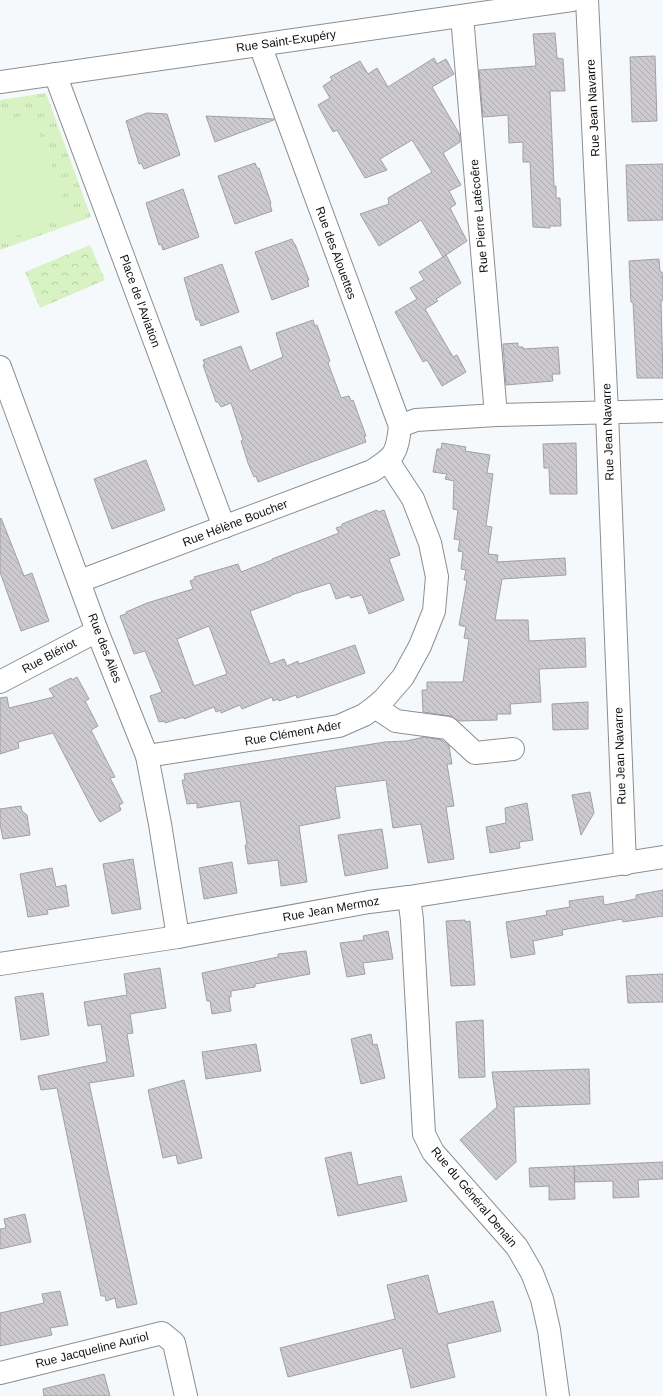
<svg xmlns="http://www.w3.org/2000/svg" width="663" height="1396" viewBox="0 0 663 1396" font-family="Arial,sans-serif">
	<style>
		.grass { fill: url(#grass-tufts) }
		.park { fill: url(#park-crowns) }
		.garden { fill: #d8f2c4 }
		.building { fill: url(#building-back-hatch); stroke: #a1a0a3; fill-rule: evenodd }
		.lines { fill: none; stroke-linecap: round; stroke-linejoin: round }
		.minor-casing { stroke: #8b8e91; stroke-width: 24 }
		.minor { stroke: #fff; stroke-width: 22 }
		.labels { text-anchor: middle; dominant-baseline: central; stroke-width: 3; stroke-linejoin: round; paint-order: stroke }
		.street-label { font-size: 12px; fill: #101112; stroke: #fff }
	</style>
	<defs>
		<pattern id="grass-tufts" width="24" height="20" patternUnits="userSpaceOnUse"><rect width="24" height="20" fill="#d8f2c4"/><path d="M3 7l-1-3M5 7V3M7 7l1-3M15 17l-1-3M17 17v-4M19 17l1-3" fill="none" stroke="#b8cea7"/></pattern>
		<pattern id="park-crowns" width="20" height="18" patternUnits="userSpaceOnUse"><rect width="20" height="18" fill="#d8f2c4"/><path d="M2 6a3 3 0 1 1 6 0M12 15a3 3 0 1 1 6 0" fill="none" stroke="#b8cea7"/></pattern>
		<pattern id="building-back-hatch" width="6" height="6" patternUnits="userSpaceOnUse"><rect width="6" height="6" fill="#cccace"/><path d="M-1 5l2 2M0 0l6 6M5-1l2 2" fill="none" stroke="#aeacb0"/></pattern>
	</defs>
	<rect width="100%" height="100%" fill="#f6f9fb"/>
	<path class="grass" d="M46,93L91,217L0,250V100Z"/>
	<path class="park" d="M90,245L105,280L40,308L25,272Z"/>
	<path class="garden" d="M32,112L70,216L0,242V123Z"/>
	<g class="building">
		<path d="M555,33L557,58L563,59L565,91H550L554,186H556V198H560L561,226H550V228L533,227L530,162H523V142L509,143L508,115L483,117L479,70L536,66L533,34Z"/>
		<path d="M655,56L657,121L632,122L630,57Z"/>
		<path d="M434,58L437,64L446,59L454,74L432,87L460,135V142L443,153L461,185L449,191L456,204L450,208L467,241L443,257L421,220L379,246L360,214L389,204L388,198L432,172L412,140L380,159L387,170L365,178L337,130L333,132L318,105L330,98L323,86L332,80L330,77L360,61L368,74L377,68L388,87Z"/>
		<path d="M147,113L167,114L180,155L144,169L141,163L139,164L126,121Z"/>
		<path d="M206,116L274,119V120L215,142Z"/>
		<path d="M255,163L257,168H259L271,203L270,204L272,211L235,224L218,176Z"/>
		<path d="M663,164V220L628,221L626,165Z"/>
		<path d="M183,189L199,237L163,250L161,244L159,245L146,203Z"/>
		<path d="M292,239L294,244H295L309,280H307L309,286L272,300L255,252Z"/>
		<path d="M446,255L461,283L436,299L438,301L425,309L453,357L457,355L466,372L442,386L427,360L423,362L395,312L417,299L410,288L424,280L419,272Z"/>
		<path d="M659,259L660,272H662L663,282V300L661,301L663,378H637L633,302H631L629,261Z"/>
		<path d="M222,264L239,312L201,326L199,320H196L184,278Z"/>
		<path d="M313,320L315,326L317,325L326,350L330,361L328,363L341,398L349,396L351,401L353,400L366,436H364L366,442L258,482L256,476L254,477L248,463L241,441L243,440L231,403L221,407L218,402H216L203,365L205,364L203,360L241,346L250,371L283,357L276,333Z"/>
		<path d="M518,343V347H523V349L558,347L560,374H552L553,381L506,385L503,344Z"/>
		<path d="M442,443L466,447L465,451L490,455L487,473L493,474L486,526L492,527L488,554L498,555L497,562L565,558L566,575L502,579L495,620H528L529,641L585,638L586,667L539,669L541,702L510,704L511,714H497V720L459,721L450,716L423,712L422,690H427V682H463L469,639L464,638L466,627L459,625L467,580H464L466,570L461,569L463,552L458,551L460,540L454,539L458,510L453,509L454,481L445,479L447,474L433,472L437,449H441Z"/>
		<path d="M576,443L577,494H550L549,468H544L543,444Z"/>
		<path d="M146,460L165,510L112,529L94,479Z"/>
		<path d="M377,510L378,512L384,510L400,555L389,559L404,600L369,614L362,595L351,598L349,595L336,599L330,583L291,595V596L250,611L270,664L284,659L287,666L298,661L299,664L355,645L365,673L297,698L296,695L279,701L278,699L273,701L272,697L242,709L240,705L221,713V710L216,712L214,707L184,719V717L165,723V721L159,722L150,696L162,692L145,651L134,654L120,616L126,614V612L147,603L193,589L190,581L195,579L194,577L238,564L241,572L272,560V559L339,533L336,528L342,526V524ZM209,626L227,674L194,686L177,639Z"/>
		<path d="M1,518L24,576L32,573L49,621L21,631L0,572V519Z"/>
		<path d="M77,677L89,699L85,701L98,726L91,730L115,777L110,778L123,803L119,805L121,810L100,822L95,814L53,733L18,742L19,748L0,754V698L7,697L9,708L54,697L49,689L71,678L72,680Z"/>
		<path d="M588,702V729L553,730L552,704Z"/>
		<path d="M425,737L442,740L449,746L452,764H447L454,806L446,807L454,859L428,863L421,824L393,828L386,780L335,787L340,818L299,826L307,882L281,886L278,860L248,864L245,845H247L240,801L197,808V803L187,804L182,780H185L184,774L385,742L406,741Z"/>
		<path d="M590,792L594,813L581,835L572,795Z"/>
		<path d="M527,803L533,840L519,842L520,848L490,853L486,827L506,823L505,808Z"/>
		<path d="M21,806L22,811L27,815L30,835L3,839L0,824V809Z"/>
		<path d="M382,829L388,868L345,876L338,835Z"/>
		<path d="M133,859L141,909L112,914L103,864Z"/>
		<path d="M232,862L237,893L204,899L199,868Z"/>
		<path d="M52,868L56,887L66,885L69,906L47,910L48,914L28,917L20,874Z"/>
		<path d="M663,890V916L623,922L622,919L562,930L563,935L533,941L535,954L511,958L506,922L547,915L546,911L570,907L569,901L603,896L604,905L636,899V895Z"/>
		<path d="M465,920V922L470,921L475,985L451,986L446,921Z"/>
		<path d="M388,931L393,959L363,963L365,974L347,977L340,943L364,940L363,936Z"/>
		<path d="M306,951L310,974L255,984V987L231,991V997H229L231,1011L212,1014L210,1001H207L202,973L278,957V954Z"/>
		<path d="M160,968L166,1008L130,1014L133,1033L127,1034L134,1076L89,1083L137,1304L117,1308L115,1298L106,1301L105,1296H101L57,1088L41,1090L38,1076L107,1062L101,1024L88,1026L84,1002L127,995L124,974Z"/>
		<path d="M663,974V1002L628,1003L626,976Z"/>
		<path d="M43,993L49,1035L21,1040L15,997Z"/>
		<path d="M483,1020L485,1077L459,1078L456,1022Z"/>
		<path d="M371,1034L373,1045L377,1044L385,1078L361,1084L351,1039Z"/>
		<path d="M256,1044L261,1071L206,1079L202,1052Z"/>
		<path d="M589,1069L590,1104L514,1107L516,1162L496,1180L460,1140L497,1107L492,1072Z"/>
		<path d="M184,1080L202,1158L178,1164L176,1155L163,1158L148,1090Z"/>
		<path d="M351,1152L358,1185L401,1176L407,1201L338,1216L325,1158Z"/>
		<path d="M663,1162V1179L638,1180L639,1197L613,1198V1181L575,1182L574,1166Z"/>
		<path d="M574,1166L575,1199L549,1200V1186L530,1187L529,1168Z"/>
		<path d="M25,1214L31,1242L0,1249V1229L6,1228L4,1219Z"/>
		<path d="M428,1275L438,1314L493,1301L501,1331L447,1344L455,1377L411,1388L402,1348L288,1377L280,1348L395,1319L387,1285Z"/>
		<path d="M60,1291L68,1325L50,1328L52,1335L0,1346V1313L44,1303L42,1294Z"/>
		<path d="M104,1374L110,1396H44L43,1389Z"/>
	</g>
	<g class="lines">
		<g class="minor-casing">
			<g id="minor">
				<path d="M587,0L607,413L625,864"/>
				<path d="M462,16L496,415"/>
				<path d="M55,74L224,527"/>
				<path d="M0,82L572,0"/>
				<path d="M0,367L97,631L147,756L160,824L178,937"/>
				<path d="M400,426L416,420L496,415L663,411"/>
				<path d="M80,581L372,471C395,456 397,454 400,426L260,45"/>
				<path d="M0,682L97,631"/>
				<path d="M375,707L396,721L448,728L475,753L513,749"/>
				<path d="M147,756L339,726L364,715L375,707L384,699L403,677L420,646L434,611L437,577L430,543L413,499L388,461"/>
				<path d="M409,897L412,920L424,1134L433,1152L517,1247L532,1273L542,1299L549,1330L558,1396"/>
				<path d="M0,964L178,937L369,902L409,897L663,857"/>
				<path d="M0,1373L162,1333L174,1343L186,1396"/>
			</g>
		</g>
		<use href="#minor" class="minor"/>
	</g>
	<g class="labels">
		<g class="street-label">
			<text transform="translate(286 41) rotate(-8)">Rue Saint-Exupéry</text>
			<text transform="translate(593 108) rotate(-93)">Rue Jean Navarre</text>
			<text transform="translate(479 216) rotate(-95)">Rue Pierre Latécoêre</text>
			<text transform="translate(336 253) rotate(70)">Rue des Alouettes</text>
			<text transform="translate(140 301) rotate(70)">Place de l'Aviation</text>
			<text transform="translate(608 432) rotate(-92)">Rue Jean Navarre</text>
			<text transform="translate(235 523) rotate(-21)">Rue Hélène Boucher</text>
			<text transform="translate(105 648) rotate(69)">Rue des Ailes</text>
			<text transform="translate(49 656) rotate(-28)">Rue Blériot</text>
			<text transform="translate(293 733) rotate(-10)">Rue Clément Ader</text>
			<text transform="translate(620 756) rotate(-92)">Rue Jean Navarre</text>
			<text transform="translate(331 909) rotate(-10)">Rue Jean Mermoz</text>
			<text transform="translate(474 1197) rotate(50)">Rue du Général Denain</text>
			<text transform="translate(92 1350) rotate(-14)">Rue Jacqueline Auriol</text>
		</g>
	</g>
</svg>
